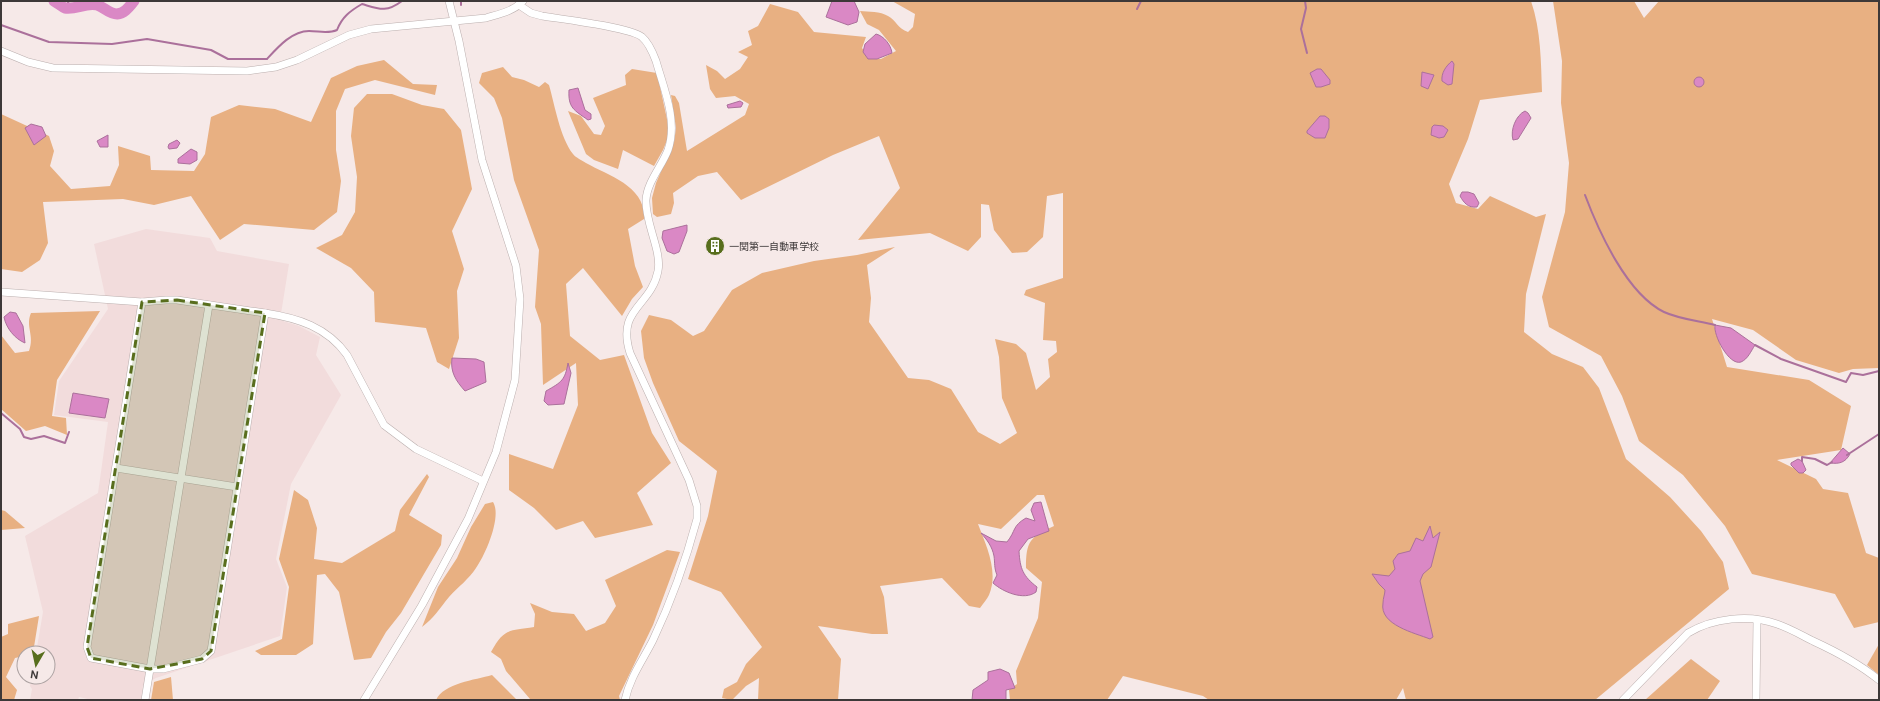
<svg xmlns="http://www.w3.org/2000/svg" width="1880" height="701" viewBox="0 0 1880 701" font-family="'DM Sans','Noto Sans JP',sans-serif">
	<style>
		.built { fill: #f2dcdc }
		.green { fill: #e8b082 }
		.water { fill: #da88c5; stroke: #ab709b }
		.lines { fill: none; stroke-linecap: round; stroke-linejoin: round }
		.stream { stroke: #ab709b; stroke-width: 2 }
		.river { stroke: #da88c5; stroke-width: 11 }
		.secondary-casing { stroke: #bbafae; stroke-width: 8 }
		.secondary { stroke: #fff; stroke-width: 7 }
		.marked { fill: #586e1d; fill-opacity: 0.2; stroke: #586e1d; stroke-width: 3; stroke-dasharray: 8 5; stroke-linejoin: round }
		.labels { text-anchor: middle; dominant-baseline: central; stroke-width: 4; stroke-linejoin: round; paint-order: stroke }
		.poi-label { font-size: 10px; fill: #3d3838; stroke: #f6e9e8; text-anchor: start }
	</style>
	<rect width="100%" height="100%" fill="#f6e9e8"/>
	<path class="built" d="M146,229L210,238L217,251L289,264L280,320L299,326L320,337L316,355L341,395L291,484L276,559L287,587L280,636L156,678L143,685L141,700H92L79,697L78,700H30L32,689L30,686L32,677H48V653H36L43,612L25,536L98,493L108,422L54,415L59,381L108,309L94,244Z"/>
	<g class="green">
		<path d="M892,1H1531C1541,30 1541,62 1542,92L1480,100L1468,139L1449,184L1456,203L1478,209L1490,196L1536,217L1546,214L1526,294L1524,332L1552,354L1583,367L1599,388L1626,459L1670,497L1701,531L1723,562L1729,589L1595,700H1406L1403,688L1396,700H1209L1203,696L1123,676L1107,700H1010L1009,690L1017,684L1016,671L1038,618L1042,582L1026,568C1026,541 1030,537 1054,526L1044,495H1037L1001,529L978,524C986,545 999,572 989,595C987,599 983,604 980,608L969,606L942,578L880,586L884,597L888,634H872L818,626L841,659L838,700H758L759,678L746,686L732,700L722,698L724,689L737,682L746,664L762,647L721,592L688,579L708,516L717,471L679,441L653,383L644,358L641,331L649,315L671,320L693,336L704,331L732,290L762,273L814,261L857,255L895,247L867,265L871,298L869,322L908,378L929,380L951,389L978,432L1000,444L1017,433L1002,398L999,357L995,339L1016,344L1026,353L1036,390L1050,377L1048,359L1057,352L1056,341L1043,340L1045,303L1024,295L1026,290L1063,278V193L1047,196L1043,237L1027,252L1012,253L994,230L989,205L981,204V237L968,251L930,233L858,240L900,188L879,136L833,155L741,200L717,172L698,176L673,193L674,203L671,214L657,217L653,214L652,198L656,183L674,142L676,128L671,95L675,96L679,103L687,151L745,115L749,104L735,96L716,98L710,89L706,65L717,71L725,79L740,69L748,57L738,52L752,45L748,31L758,26L770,4L798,12L814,32L866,37L862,48L870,59H881L896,51L879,30L867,24L860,11C869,12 880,11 888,16C896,20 898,29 908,32L913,27L915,14Z"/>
		<path d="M1553,1H1634L1644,18L1659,1H1879V368L1853,369L1839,373L1796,360L1753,330L1712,319L1727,367L1809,380L1851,406L1841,450L1777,460L1816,479L1823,489L1848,493L1866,553L1879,558V622L1854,628L1835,594L1752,574L1725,526L1683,475L1639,441L1622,396L1601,356L1549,327L1542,297L1565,212L1569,163L1561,103L1562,61Z"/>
		<path d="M384,60L413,84L437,85L435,95L375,80L345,89L336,111V150L341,181L337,212L314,230L244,224L220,240L191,196L154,205L123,199L43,202L48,243L40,260L22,272L1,269V114L49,136L54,151L50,166L71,189L110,186L119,165L118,146L150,156L151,170L194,171L205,154L211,117L239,105L275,109L311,122L331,78L357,66Z"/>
		<path d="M503,67L512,77L524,80L539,87L545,82L549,85C555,106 560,137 573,154C576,158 582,160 586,163C609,176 646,186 644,219L628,229L635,266L643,287L632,299L622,316L583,268L566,284L570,336L600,360L624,355L652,433L671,463L637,493L653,525L595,538L583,521L556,530L534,508L509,490V454L553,469L578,405L576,363L543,385L541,324L535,307L539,250L514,180L502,118L494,98L479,83L482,73Z"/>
		<path d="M632,69L657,73L670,133L663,150L654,166L623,150L618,169L594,160L586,154L568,111L581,116L594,134L601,135L605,126L593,98L626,85L625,75Z"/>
		<path d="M367,94H392L422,105L444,109L461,130L472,189L452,231L464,269L457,291L459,338L449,369L437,362L426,328L375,322L374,292L351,268L316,248L342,235L355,212L357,177L351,136L354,108Z"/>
		<path d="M100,311L57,380L52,416L66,418L67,435L45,426L26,431L1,409V335L15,353L29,351C35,335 25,327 31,313Z"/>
		<path d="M427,474L429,477L409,515L442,535L441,545L401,613L386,632L371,658L354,660L339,592L325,574L317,575L313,644L296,655H261L255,651L282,639L289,587L279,559L294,490L308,500L317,528L314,559L342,563L395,531L400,510Z"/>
		<path d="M493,502C502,516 486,554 476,568C469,579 458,587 449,597C440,608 433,619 422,627L438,587L457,558L471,527L485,504Z"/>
		<path d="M1,510L5,511L25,528L1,530Z"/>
		<path d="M667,550L680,552L653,625L619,696L620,700L530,699L506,671L501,659L491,652C504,628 509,631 534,627L535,614L530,603L552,612L574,614L586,631L605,623L616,606L605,580Z"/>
		<path d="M39,616L33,653H24V656L15,658L6,677L17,690L14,700H1V637L8,634V624Z"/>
		<path d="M1879,644V675L1867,665Z"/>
		<path d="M1691,659L1720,681L1707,700H1645Z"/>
		<path d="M492,675L517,700H436C444,683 475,680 492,675Z"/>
		<path d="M171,677L173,700H151L154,682Z"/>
	</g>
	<g class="water">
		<path d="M832,1H854L859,12L857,22L848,25L826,17Z"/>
		<path d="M876,34C884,36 891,45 892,53L877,59H868L863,52L865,44Z"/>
		<path d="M1452,61L1454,64L1452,84L1448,85L1442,81C1441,73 1446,66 1452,61Z"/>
		<path d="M1317,69H1321L1330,80V84L1321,87H1316L1310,73Z"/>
		<path d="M1422,72L1434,75L1428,89L1421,86Z"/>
		<circle cx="1699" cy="82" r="5"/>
		<path d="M578,88L585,110L591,114V119L588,120C574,110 568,108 569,90Z"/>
		<path d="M740,101L743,103L741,107L728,108L727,105Z"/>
		<path d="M1525,111L1528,113L1531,118L1518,139L1513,140C1510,130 1516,115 1525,111Z"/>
		<path d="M1320,116H1325L1329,119V128L1325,138H1315L1307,133V131Z"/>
		<path d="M31,124L42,127L46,136L34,145L25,128Z"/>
		<path d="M1434,125L1443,126L1448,130L1444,137L1439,138L1431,135L1432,127Z"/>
		<path d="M108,135V147H100L97,141Z"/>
		<path d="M177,140L180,143L177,148L169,149L168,147L169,144Z"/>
		<path d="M191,149L197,152V160L190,164L178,163V159Z"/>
		<path d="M1462,192H1468L1474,194L1479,203L1477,207C1468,208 1464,203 1460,196Z"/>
		<path d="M687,225V231L679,252L674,254L667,251L662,238L663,231Z"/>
		<path d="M10,312L16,313L23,326L25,343C15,339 6,328 4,317Z"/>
		<path d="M1715,325L1731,328L1755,345C1751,351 1748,359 1741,362C1729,366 1713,335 1715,325Z"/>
		<path d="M452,358L476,359L484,362L486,382L465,391C456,381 450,372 452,358Z"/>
		<path d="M568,363L571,373L564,404L548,405L544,401L546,391C562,382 565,380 568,363Z"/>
		<path d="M73,393L109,399L105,418L69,413Z"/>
		<path d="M1843,448L1850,454C1845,463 1839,464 1830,463Z"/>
		<path d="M1798,459L1802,461L1806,470L1803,473H1799L1791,465V463Z"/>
		<path d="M1041,502L1049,531L1028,539L1019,551C1020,569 1023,576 1037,587L1036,592C1024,601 1003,592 993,583L997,575C994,568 995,563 994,556C992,546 987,540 981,533L996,541L1007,542C1016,531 1012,526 1026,518L1035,521L1031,510L1034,503Z"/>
		<path d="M1430,526L1433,538L1440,532L1431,567L1423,574L1420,581L1433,637L1430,639C1415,633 1379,625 1383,603C1383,598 1385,594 1385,590L1379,584L1372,574L1389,576L1395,569L1393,561L1398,554L1410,551L1416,538L1423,541Z"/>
		<path d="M1000,669L1009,673L1015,688L1006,690V700H972L973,690L988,680V672Z"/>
	</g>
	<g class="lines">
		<g class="stream">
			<path d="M461,1V5"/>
			<path d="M1305,1L1306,8L1301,29L1307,53"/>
			<path d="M65,8L69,1"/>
			<path d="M1137,9L1141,1"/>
			<path d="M1,25L49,42L112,44L147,39L211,50L228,59H267C278,47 292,31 309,31C319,31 328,34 337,30C342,17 350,11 362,4C379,9 386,13 402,1"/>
			<path d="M1585,195C1599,232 1627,294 1664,312C1679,319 1699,321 1715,325"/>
			<path d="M1755,345L1781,359L1846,382L1851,373L1863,375L1879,371"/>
			<path d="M1,413L20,429L24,437L31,439L44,436L65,443L69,432"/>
			<path d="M1847,455L1879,434"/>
			<path d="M1802,461V457L1815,459L1827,465L1832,462"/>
		</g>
		<path class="river" d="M54,1C58,3 62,7 65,8C76,10 86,2 97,5C104,7 109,14 117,14C125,13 129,7 134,1"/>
		<g class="secondary-casing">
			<g id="secondary">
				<path d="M519,5L531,13L542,16C561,19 629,27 642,37C649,43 653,53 656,61C664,89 678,121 668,150C662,166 647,182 646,200C645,223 662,251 658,271C651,307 616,308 630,353L689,480L697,506V519C686,560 671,602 653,640C643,660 630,677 625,700"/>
				<path d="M1,51L28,62L53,68L247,71L276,67L297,60L349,35L371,29L486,18C499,14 514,11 523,1"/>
				<path d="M1,292L142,302"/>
				<path d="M166,300H177L265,313L211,651L202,659L163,669H150L91,658L87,647L142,302Z"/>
				<path d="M265,313C298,318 327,327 347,355L384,425L416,449L483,481"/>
				<path d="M116,468L237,487"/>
				<path d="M145,700L209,305"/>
				<path d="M364,700L422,605L468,519L496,452L515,380L520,299L516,266L482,160L459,41L449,1"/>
				<path d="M1623,700L1688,633C1713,618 1749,614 1777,624C1789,628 1801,635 1813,641C1837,652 1858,663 1879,680"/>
				<path d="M1756,700L1757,620"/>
			</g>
		</g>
		<use href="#secondary" class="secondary"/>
	</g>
	<path class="marked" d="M177,300L265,313L211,651L202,659L150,669L91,658L87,647L142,302Z"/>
	<defs>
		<g id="building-disc" transform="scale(1)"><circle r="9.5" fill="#586e1d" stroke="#f6e9e8"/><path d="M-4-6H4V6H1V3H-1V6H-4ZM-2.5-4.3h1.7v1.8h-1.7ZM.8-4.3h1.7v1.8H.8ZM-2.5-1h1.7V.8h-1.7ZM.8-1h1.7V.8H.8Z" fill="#fff"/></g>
	</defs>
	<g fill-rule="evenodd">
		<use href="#building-disc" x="715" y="246"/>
	</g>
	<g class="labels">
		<g class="poi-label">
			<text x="729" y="246">一関第一自動車学校</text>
		</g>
	</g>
	<rect width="1880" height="701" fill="none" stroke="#3d3838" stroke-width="4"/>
	<g transform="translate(36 665) rotate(189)"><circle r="19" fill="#f6e9e8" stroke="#aca2a2"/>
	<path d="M0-3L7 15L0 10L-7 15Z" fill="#586e1d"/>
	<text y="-6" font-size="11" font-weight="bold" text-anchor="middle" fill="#3d3838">N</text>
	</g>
</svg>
